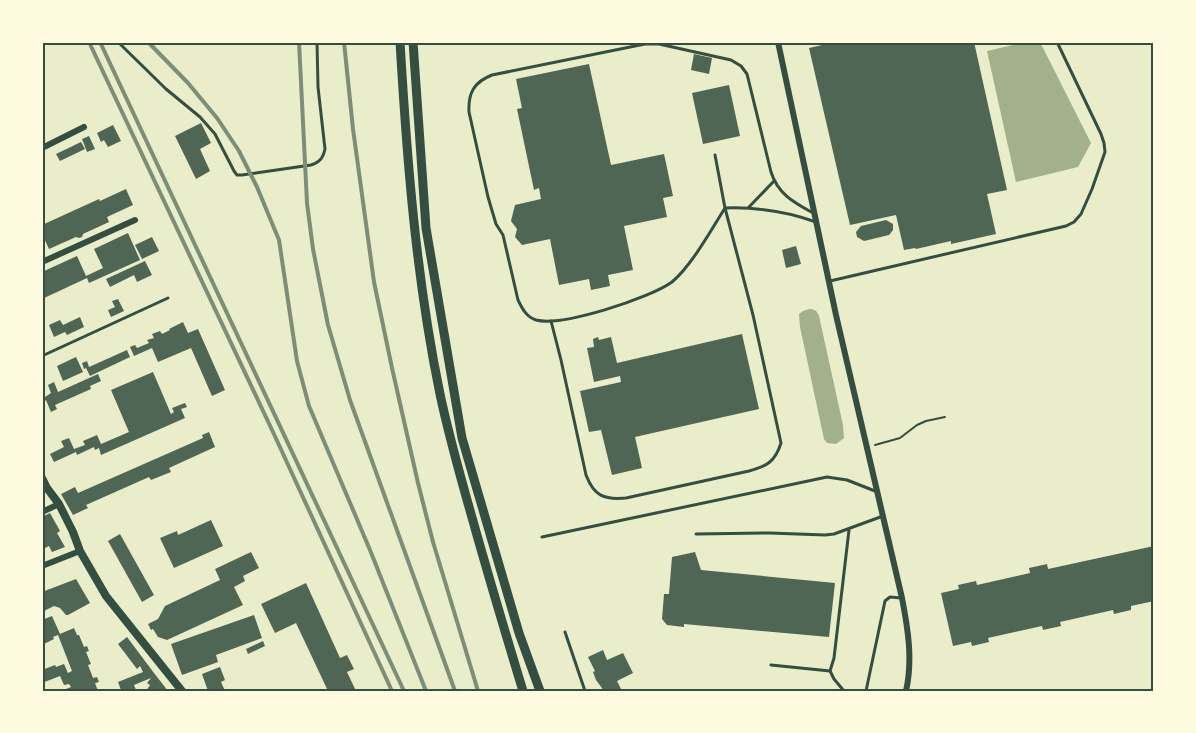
<svg xmlns="http://www.w3.org/2000/svg" width="1196" height="733" viewBox="0 0 1196 733" font-family="'Noto Sans',sans-serif">
	<style>
		.water { fill: #a3b18a }
		.building { fill: #4f6655 }
		.lines { fill: none; stroke-linecap: round; stroke-linejoin: round }
		.path { stroke: #344e41; stroke-width: 2 }
		.service { stroke: #344e41; stroke-width: 3 }
		.minor { stroke: #344e41; stroke-width: 6 }
		.tertiary { stroke: #344e41; stroke-width: 8 }
		.primary { stroke: #344e41; stroke-width: 9 }
		.rail { stroke: #7c8e77; stroke-width: 4 }
		.neatline { fill: none; stroke: #344e41; stroke-width: 2 }
	</style>
	<rect width="100%" height="100%" fill="#e9edc9"/>
	<g class="water">
		<path d="M1025,42H1040L1091,143L1078,167L1016,182L987,51Z"/>
		<path d="M809,309C815,309 817,311 819,316L843,425L844,438L836,444L827,443L824,439L800,327L799,314L803,311Z"/>
	</g>
	<g class="building">
		<path d="M835,42H974L1007,190L987,194L996,234L951,244V241L916,249L915,248L904,250L896,215L850,225L809,48Z"/>
		<path d="M694,54L712,58L709,74L691,70Z"/>
		<path d="M589,64L611,165L664,154L673,196L663,198L667,217L624,226L633,270L608,275L610,286L591,290L589,279L559,285L550,239L522,245L515,237L517,229L511,221L515,205L541,199L539,188L534,190L517,109L522,108L516,79Z"/>
		<path d="M729,85L740,136L703,144L692,93Z"/>
		<path d="M201,123L211,143L200,149L210,171L196,179L175,136Z"/>
		<path d="M113,125L121,141L108,147L104,140L101,142L97,133Z"/>
		<path d="M89,136L95,149L87,152L82,139Z"/>
		<path d="M81,142L85,149L60,161L56,154Z"/>
		<path d="M126,189L133,205L107,217L109,222L83,234L82,237L79,238L76,237L49,249L42,234V225L99,199L100,201Z"/>
		<path d="M886,220L893,224V230L889,235L864,241L857,237L856,232L861,226Z"/>
		<path d="M128,233L140,260L89,283L87,278L42,299V272L77,256L86,276L103,268L94,249Z"/>
		<path d="M152,237L159,251L142,259L135,245Z"/>
		<path d="M796,246L801,264L786,268L782,250Z"/>
		<path d="M145,261L152,275L137,282L134,275L110,287L106,279Z"/>
		<path d="M118,299L124,311L111,317L108,310L115,307L112,301Z"/>
		<path d="M80,317L84,327L67,335L65,332L54,337L49,325L60,320L63,325Z"/>
		<path d="M183,322L188,333L198,329L225,390L212,396L191,348L158,362L152,348L134,356L130,347L135,345L137,348L149,343L147,340L154,338L152,334L160,331L162,334L170,330L169,329Z"/>
		<path d="M742,334L759,409L635,437L642,468L612,475L601,430L589,432L580,391L621,382L620,376L594,382L587,348L594,347L593,339L598,337L599,340L611,337L617,363Z"/>
		<path d="M127,350L130,357L90,376L86,368L84,369L82,363L87,361L89,367Z"/>
		<path d="M76,357L83,372L63,381L57,366Z"/>
		<path d="M153,372L171,414L174,412L172,408L185,403L187,407L181,409L185,418L101,455L99,448L95,450L94,447L77,455L76,452L54,462L50,454L64,447L61,441L69,438L74,449L85,445L83,441L97,435L101,444L129,432L111,390Z"/>
		<path d="M98,374L101,381L90,386L91,389L55,405L57,409L51,412L46,400L44,402L42,399L51,393L48,385L54,382L58,392Z"/>
		<path d="M209,432L215,447L169,468L171,472L151,480L149,477L86,505L88,508L73,515L61,494L75,487L78,493L203,438L202,435Z"/>
		<path d="M50,513L60,531L57,533L65,547L52,552L49,546L43,549L42,547V517Z"/>
		<path d="M211,520L223,546L174,568L160,538L177,531L178,535Z"/>
		<path d="M120,534L154,595L142,602L108,541Z"/>
		<path d="M1154,546V601L1131,606V610L1114,614L1113,610L1060,622L1061,626L1043,630L1042,626L988,638L989,642L972,646L971,642L953,646L941,593L959,589L958,585L976,581L977,585L1030,573L1029,568L1047,564L1048,569Z"/>
		<path d="M251,552L259,568L243,576L245,581L234,587L243,605L167,640L158,637L153,629L151,630L148,624L158,619L165,606L220,580L215,569Z"/>
		<path d="M695,552L701,570L835,583L829,637L684,624V627L667,625L662,619L664,594H669L672,557Z"/>
		<path d="M76,579L90,603L68,615H66L60,608L54,606L42,612V592Z"/>
		<path d="M306,583L340,658L347,655L354,669L347,672L356,691H328L296,623L275,633L261,604Z"/>
		<path d="M254,615L262,638L216,655L218,662L182,675L171,644Z"/>
		<path d="M52,616L60,634L74,628L77,635H79L84,647L87,646L89,651L86,652L91,664L88,665L93,678L97,677L99,682L95,683L98,691H66V689L71,687L69,684L64,685L60,676L42,683V670L55,665L56,667L64,664L68,673L72,671L58,635L53,637L54,639L42,645V620Z"/>
		<path d="M127,637L154,673L168,691H146L150,685L147,683L151,678L134,685L136,690L133,691H125L124,689L121,690L118,682L143,672L140,666L137,669L118,644Z"/>
		<path d="M263,641L265,646L248,654L246,649Z"/>
		<path d="M603,650L607,660L623,653L633,673L617,681L622,691H604L596,680L593,672L595,671L588,657Z"/>
		<path d="M220,667L225,680L221,682L225,691H208L202,674Z"/>
	</g>
	<g class="lines">
		<path class="path" d="M875,445L900,438L917,425L926,421L945,417"/>
		<g class="service">
			<path d="M118,42L166,89L200,117L215,134L234,171L237,175H242L311,165C320,162 323,158 325,149L318,87L317,42"/>
			<path d="M715,155L725,208C711,230 692,265 672,282C650,298 562,327 536,320C526,317 522,308 518,300L503,235L496,224L488,197L469,112C468,93 474,82 492,75L645,44H659L731,60L741,66L747,74L771,172C778,194 793,202 813,213"/>
			<path d="M749,207L774,181"/>
			<path d="M830,281L1066,226L1074,222L1081,214L1092,189L1105,152L1104,143L1101,134L1057,42"/>
			<path d="M551,321L561,360L586,475C594,496 604,500 626,498L749,471C767,466 775,462 781,443L753,315L725,208C757,207 786,211 816,222"/>
			<path d="M42,356L168,298"/>
			<path d="M696,534L770,533L825,535L834,534L883,516"/>
			<path d="M542,537L827,477L847,480L875,491"/>
			<path d="M565,632L585,691"/>
			<path d="M771,665L830,671L834,679L844,691"/>
			<path d="M830,671L834,658L849,530"/>
			<path d="M866,691L885,601L890,597L901,598"/>
		</g>
		<g class="minor">
			<path d="M778,42L836,315L902,598C908,629 913,660 906,691"/>
			<path d="M42,148L84,127"/>
			<path d="M42,262L135,220"/>
			<path d="M42,512L59,504"/>
			<path d="M42,566L80,551"/>
		</g>
		<path class="tertiary" d="M42,478L47,488L59,504L73,532L80,551L106,596L182,691"/>
		<g class="primary">
			<path d="M400,42C407,160 416,278 440,394C449,437 461,479 473,521C489,578 506,635 523,691"/>
			<path d="M413,42L426,228L462,438L519,633L540,691"/>
		</g>
		<g class="rail">
			<path d="M89,42L273,432L392,691"/>
			<path d="M100,42L404,691"/>
			<path d="M148,42L188,83L217,118L239,151L257,187L279,240L297,361L309,406L370,550L426,691"/>
			<path d="M299,42L307,203L313,249L328,325L350,400L455,691"/>
			<path d="M344,42L353,129L374,282L392,368L418,483L433,542L478,691"/>
		</g>
	</g>
	<rect width="1196" height="733" fill="none" stroke="#fefae0" stroke-width="87"/>
	<rect x="44" y="44" width="1108" height="646" class="neatline"/>
</svg>
